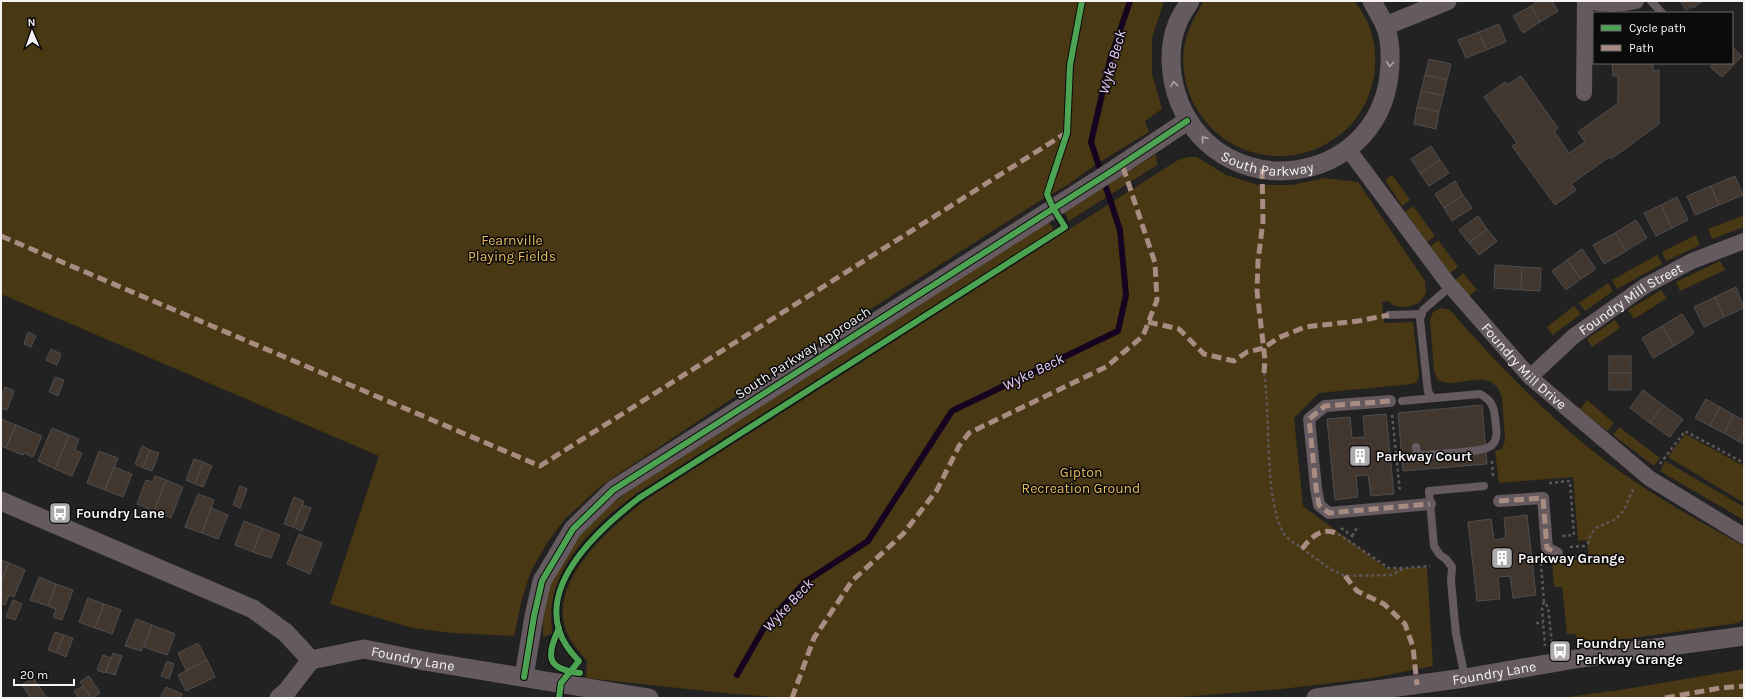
<svg xmlns="http://www.w3.org/2000/svg" width="1745" height="699" viewBox="0 0 1745 699" font-family="Karla,sans-serif">
	<style>
		.green { fill: #483813 }
		.lines { fill: none; stroke-linecap: round; stroke-linejoin: round }
		.stream { stroke: #160320; stroke-width: 6 }
		.building { fill: #42372f; stroke: #4f4e4e }
		.path { stroke: #5c5859; stroke-width: 2.5; stroke-dasharray: 3 3; stroke-linecap: butt }
		.service { stroke: #645a5f; stroke-width: 8 }
		.pedestrian { stroke: #645a5f; stroke-width: 12 }
		.minor { stroke: #645a5f; stroke-width: 16 }
		.tertiary { stroke: #645a5f; stroke-width: 19 }
		.quiet { stroke: #a88b81; stroke-width: 5; stroke-dasharray: 10 5; stroke-linecap: butt }
		.cycleway-casing { stroke: #0c0b0b; stroke-width: 8 }
		.cycleway { stroke: #4ca352; stroke-width: 6 }
		.oneway { stroke: #aca6a9 }
		.labels { text-anchor: middle; dominant-baseline: central; stroke-width: 3; stroke-linejoin: round; paint-order: stroke }
		.street-label { font-size: 14px; fill: #f5f3f3; stroke: #0c0b0b }
		.park-label { font-size: 14px; fill: #e8bb5a; stroke: #0c0b0b }
		.poi-label { font-size: 14px; font-weight: bold; fill: #f5f3f3; stroke: #0c0b0b; text-anchor: start }
		.water-label { font-size: 15px; font-style: italic; fill: #ebcbfc; stroke: #0c0b0b }
	</style>
	<rect width="100%" height="100%" fill="#232222"/>
	<g class="green">
		<path d="M1,1H1164L1152,38V74L1162,109L1145,121L1149,132L1098,163L1066,186L1041,200L754,384L602,485L565,519L547,543L531,571L522,599L514,636L452,633L413,628L330,604L379,456L1,294Z"/>
		<path d="M1204,1H1354C1373,23 1379,52 1373,81C1369,101 1357,121 1341,134C1289,176 1213,156 1189,93C1184,79 1182,62 1184,48C1187,30 1195,16 1204,1Z"/>
		<path d="M1156,154L1157,165L1069,221L1064,212Z"/>
		<path d="M1188,157H1197L1226,175L1258,185H1292L1324,178L1358,182L1425,281L1426,293C1424,296 1421,301 1418,303C1411,308 1393,309 1389,301L1382,302L1384,323L1413,322L1419,375L1417,382L1412,384L1319,393L1294,418L1303,506L1388,569L1427,567L1433,666L1373,678L1282,689L1168,698H790L734,694L586,678L587,661C579,651 570,642 566,630C548,581 610,528 644,501L1178,160Z"/>
		<path d="M1392,175L1410,200L1402,206L1385,180Z"/>
		<path d="M1413,206L1435,236L1427,242L1405,212Z"/>
		<path d="M1744,215V227L1712,239L1708,229Z"/>
		<path d="M1049,222L1054,230L637,493C598,522 555,560 551,611C551,618 552,626 552,633L543,637C543,629 543,620 543,612C548,559 592,518 633,488Z"/>
		<path d="M1696,235L1700,245L1666,261L1662,252Z"/>
		<path d="M1438,240L1458,267L1450,273L1430,247Z"/>
		<path d="M1657,255L1662,264L1617,289L1612,280Z"/>
		<path d="M1720,261L1725,270L1680,291L1676,282Z"/>
		<path d="M1463,273L1477,290L1469,296L1455,280Z"/>
		<path d="M1608,283L1613,291L1585,311L1579,303Z"/>
		<path d="M1661,290L1667,298L1634,319L1628,310Z"/>
		<path d="M1574,306L1581,314L1553,335L1547,327Z"/>
		<path d="M1441,308L1450,310C1496,363 1546,415 1602,458C1646,492 1695,519 1744,546V619L1738,623L1577,646L1576,634H1567L1562,587H1554L1552,562L1589,559L1587,540L1578,541L1573,477L1499,483L1495,451L1502,449L1505,440L1502,397C1490,362 1457,393 1437,379L1434,371L1430,320L1433,312Z"/>
		<path d="M1615,320L1620,328L1592,347L1587,339Z"/>
		<path d="M1587,400L1614,423L1607,431L1580,409Z"/>
		<path d="M1619,427L1660,458L1654,466L1613,435Z"/>
		<path d="M1685,434L1744,466V503L1668,457Z"/>
		<path d="M1665,461L1744,507V516L1742,519L1660,471Z"/>
		<path d="M1744,669V698H1560L1620,690Z"/>
	</g>
	<g class="lines">
		<path class="stream" d="M737,675L765,626L805,582L868,541L952,411L1118,331L1126,295L1120,230L1091,142L1110,60L1130,1"/>
	</g>
	<g class="building">
		<path d="M1538,1H1552L1558,11L1540,22L1531,6Z"/>
		<path d="M1680,1H1703L1693,8L1692,6L1686,10Z"/>
		<path d="M1531,6L1540,22L1523,33L1513,16Z"/>
		<path d="M1499,24L1506,42L1486,50L1479,32Z"/>
		<path d="M1479,32L1486,50L1466,58L1458,40Z"/>
		<path d="M1732,47L1742,56L1722,77L1710,67L1714,63H1732Z"/>
		<path d="M1429,59L1451,64L1447,80L1425,75Z"/>
		<path d="M1612,63H1653V71L1659,70V124L1611,159L1609,157L1571,184L1576,190L1555,205L1512,146L1517,143L1484,97L1505,82L1507,85L1521,76L1558,128L1554,131L1569,153L1585,142L1578,132L1618,103V76H1613Z"/>
		<path d="M1425,75L1447,80L1443,96L1421,91Z"/>
		<path d="M1421,91L1443,96L1439,112L1417,107Z"/>
		<path d="M1417,107L1439,112L1436,129L1414,124Z"/>
		<path d="M1431,146L1440,160L1420,173L1411,159Z"/>
		<path d="M1440,160L1449,173L1429,186L1420,173Z"/>
		<path d="M1735,176L1743,195L1719,205L1711,186Z"/>
		<path d="M1455,181L1463,195L1444,208L1435,194Z"/>
		<path d="M1711,186L1719,205L1695,215L1687,196Z"/>
		<path d="M1463,195L1472,208L1452,221L1444,208Z"/>
		<path d="M1677,197L1688,220L1672,228L1661,205Z"/>
		<path d="M1661,205L1672,228L1656,236L1644,213Z"/>
		<path d="M1478,216L1487,229L1469,243L1459,230Z"/>
		<path d="M1636,220L1647,238L1626,251L1615,233Z"/>
		<path d="M1487,229L1497,241L1479,255L1469,243Z"/>
		<path d="M1615,233L1626,251L1604,264L1593,245Z"/>
		<path d="M1582,249L1596,269L1581,279L1567,260Z"/>
		<path d="M1567,260L1581,279L1566,290L1552,271Z"/>
		<path d="M1495,265L1522,267L1521,290L1494,288Z"/>
		<path d="M1522,267L1541,268L1540,291L1521,290Z"/>
		<path d="M1736,287L1744,308L1724,317L1715,297Z"/>
		<path d="M1715,297L1724,317L1704,327L1694,307Z"/>
		<path d="M1682,314L1694,333L1674,346L1662,326Z"/>
		<path d="M1662,326L1674,346L1653,358L1642,338Z"/>
		<path d="M28,332L36,336L31,347L24,344Z"/>
		<path d="M51,349L61,354L57,365L46,360Z"/>
		<rect x="1609" y="356" width="22" height="17"/>
		<rect x="1609" y="373" width="22" height="17"/>
		<path d="M55,377L64,380L58,396L49,392Z"/>
		<path d="M5,387L14,391L7,410L1,408V397Z"/>
		<path d="M1643,390L1663,405L1650,423L1630,408Z"/>
		<path d="M1706,399L1720,407L1710,426L1695,418Z"/>
		<path d="M1482,405L1487,464L1403,471L1398,413Z"/>
		<path d="M1663,405L1683,419L1670,437L1650,423Z"/>
		<path d="M1720,407L1734,415L1724,433L1710,426Z"/>
		<path d="M1386,414L1394,494L1371,496L1368,475L1356,476L1358,497L1335,500L1327,419L1350,417L1352,438L1365,437L1363,416Z"/>
		<path d="M1734,415L1744,420V431L1738,441L1724,433Z"/>
		<path d="M1,419L16,425L6,448L1,446Z"/>
		<path d="M16,425L42,436L33,457L24,453L23,455L6,448Z"/>
		<path d="M52,428L69,435L55,469L38,461Z"/>
		<path d="M1744,431V444L1738,441Z"/>
		<path d="M69,435L79,439L75,450L82,453L72,476L55,469Z"/>
		<path d="M142,446L150,450L143,468L135,464Z"/>
		<path d="M150,450L159,453L152,471L143,468Z"/>
		<path d="M99,451L118,458L105,490L87,483Z"/>
		<path d="M194,459L203,462L195,484L186,480Z"/>
		<path d="M203,462L212,466L203,487L195,484Z"/>
		<path d="M114,467L132,474L123,497L105,490Z"/>
		<path d="M155,476L166,480L154,511L137,504L146,480L153,482Z"/>
		<path d="M166,480L183,487L171,518L154,511Z"/>
		<path d="M240,486L247,489L240,508L233,505Z"/>
		<path d="M198,494L214,500L202,533L185,527Z"/>
		<path d="M294,497L304,501L293,527L284,524Z"/>
		<path d="M302,505L311,508L302,531L293,527Z"/>
		<path d="M211,508L228,515L218,539L202,533Z"/>
		<path d="M1527,515L1536,595L1513,598L1510,576L1498,577L1500,599L1477,601L1468,522L1491,519L1494,540L1506,538L1504,518Z"/>
		<path d="M244,521L262,528L253,552L235,545Z"/>
		<path d="M262,528L280,535L271,558L253,552Z"/>
		<path d="M299,534L322,543L310,574L287,564Z"/>
		<path d="M1,560L9,563L1,582Z"/>
		<path d="M9,563L25,570L14,597L9,595L5,605L1,603V582Z"/>
		<path d="M39,577L56,584L48,606L30,600Z"/>
		<path d="M56,584L73,590L62,620L53,617L56,609L48,606Z"/>
		<path d="M88,598L104,604L95,628L79,622Z"/>
		<path d="M13,600L22,604L15,620L6,617Z"/>
		<path d="M104,604L121,610L112,634L95,628Z"/>
		<path d="M136,619L152,625L141,651L125,646Z"/>
		<path d="M152,625L175,634L167,655L144,647Z"/>
		<path d="M55,632L64,635L57,653L48,650Z"/>
		<path d="M64,635L73,638L66,657L57,653Z"/>
		<path d="M198,643L207,660L186,670L178,653Z"/>
		<path d="M113,653L122,656L115,675L106,672Z"/>
		<path d="M103,655L111,658L105,673L97,670Z"/>
		<path d="M207,660L215,677L186,691L178,675Z"/>
		<path d="M167,661L174,664L169,679L161,676Z"/>
		<path d="M89,676L100,693L92,698L80,682Z"/>
		<path d="M33,678L46,697L45,698H31L22,685Z"/>
		<path d="M83,686L91,698H79L74,691Z"/>
		<path d="M166,687L182,694L180,698H165L161,696Z"/>
	</g>
	<g class="lines">
		<g class="path">
			<path d="M1264,373C1271,415 1263,504 1286,537L1332,570L1345,576L1392,575L1404,568L1430,566"/>
			<path d="M1392,415L1400,492"/>
			<path d="M1492,461L1493,476"/>
			<path d="M1660,464L1685,431L1744,463"/>
			<path d="M1549,483L1570,481L1574,535L1561,536"/>
			<path d="M1341,528L1352,536L1349,541L1389,568H1404"/>
			<path d="M1338,534L1349,541"/>
			<path d="M1352,536L1358,526"/>
			<path d="M1570,547L1584,546L1588,543L1591,534L1596,528L1616,519L1624,510L1634,487"/>
			<path d="M1573,556H1584"/>
			<path d="M1541,563L1544,602L1548,607L1552,644"/>
			<path d="M1544,602L1542,608L1545,646"/>
			<path d="M1536,623H1543"/>
		</g>
		<g class="service">
			<path d="M1651,1L1662,13"/>
			<path d="M1389,315L1422,314"/>
			<path d="M1433,398L1428,392L1420,319L1423,310L1451,286"/>
			<path d="M1402,401L1480,394C1491,400 1494,406 1495,418C1496,427 1499,438 1492,445C1485,453 1433,454 1421,455L1417,453L1416,447"/>
			<path d="M1465,678L1456,634L1451,581L1452,567L1446,559L1440,555L1434,546L1429,491L1484,486"/>
		</g>
		<g class="pedestrian">
			<path d="M1390,401L1325,406L1309,419L1316,488L1319,505L1329,513L1430,504"/>
			<path d="M1499,501L1543,498L1547,548L1557,553"/>
		</g>
		<g class="minor">
			<path d="M1587,1C1604,5 1619,5 1636,1"/>
			<path d="M1584,93L1585,1"/>
			<path id="s1" d="M1348,149L1447,282L1530,377L1649,478L1744,536"/>
			<path id="s2" d="M1530,377L1574,336L1645,286L1692,261L1744,241"/>
		</g>
		<g class="tertiary">
			<path id="s3" d="M1190,1C1186,8 1181,15 1178,22C1167,48 1170,79 1180,104C1224,206 1375,187 1389,76C1391,59 1391,41 1385,25C1381,17 1376,9 1372,1"/>
			<path d="M1385,26L1447,1"/>
			<path d="M1,501L253,609L286,633L311,660"/>
			<path id="s4" d="M311,660L364,649L424,661L649,698"/>
			<path d="M524,677L534,616L542,581L573,529L613,490L1112,171L1187,121"/>
			<path d="M279,698L287,691L311,660"/>
			<path id="s5" d="M1316,698L1465,678L1581,658L1744,636"/>
		</g>
		<g class="quiet">
			<path d="M1262,169L1263,221L1258,261L1257,291L1265,360L1264,373"/>
			<path d="M1,236L540,466L1066,133"/>
			<path d="M1148,322L1179,329L1204,354L1234,361L1247,352L1264,348L1278,338L1305,327L1358,321L1389,315"/>
			<path d="M1390,401L1325,406L1309,419L1316,488L1319,505L1329,513L1430,504"/>
			<path d="M1499,501L1543,498L1547,548L1557,553"/>
			<path d="M1302,549C1311,537 1322,526 1338,534"/>
			<path d="M1345,576L1357,591L1384,604L1405,624L1413,647L1417,685"/>
			<path d="M792,698L814,638L852,581L903,534L937,490L959,446L969,433L1106,367L1143,336L1157,300L1155,263L1122,164"/>
			<path d="M1665,698L1720,688L1744,686"/>
		</g>
		<g class="cycleway-casing">
			<g id="cycleway">
				<path d="M559,628C546,657 546,669 580,673"/>
				<path d="M524,677L534,616L542,581L573,529L613,490L1112,171L1187,121"/>
				<path d="M559,698L561,683L579,661C570,652 563,643 559,630C543,578 603,526 639,498L1065,227L1053,208L1047,194L1067,133L1070,65L1082,1"/>
			</g>
		</g>
		<use href="#cycleway" class="cycleway"/>
	</g>
	<defs><path id="oneway-chevron" d="M-2-3.5L2.5 0L-2 3.5" fill="none" stroke-width="1.6" stroke-linecap="round" stroke-linejoin="round"/></defs>
	<g class="oneway">
		<use href="#oneway-chevron" transform="translate(1390 64) rotate(95)"/>
		<use href="#oneway-chevron" transform="translate(1174 84) rotate(-98)"/>
		<use href="#oneway-chevron" transform="translate(1204 139) rotate(-132)"/>
	</g>
	<defs>
		<g id="building-square" transform="scale(1.15)"><rect x="-9" y="-9" width="18" height="18" rx="4" fill="#acaaaa" stroke="#0c0b0b"/><path d="M-4-6H4V6H1V3H-1V6H-4ZM-2.5-4.3h1.7v1.8h-1.7ZM.8-4.3h1.7v1.8H.8ZM-2.5-1h1.7V.8h-1.7ZM.8-1h1.7V.8H.8Z" fill="#fff"/></g>
		<g id="bus-square" transform="scale(1.15)"><rect x="-9" y="-9" width="18" height="18" rx="4" fill="#acaaaa" stroke="#0c0b0b"/><path d="M-5-6H5V4H4V6H2V4H-2V6H-4V4H-5ZM-3.5-4V0h7V-4ZM-3.5 1.2v1.5H-2V1.2ZM2 1.2v1.5H3.5V1.2Z" fill="#fff"/></g>
	</defs>
	<g fill-rule="evenodd">
		<use href="#building-square" x="1360" y="456"/>
		<use href="#bus-square" x="60" y="513"/>
		<use href="#building-square" x="1502" y="558"/>
		<use href="#bus-square" x="1560" y="651"/>
	</g>
	<g class="labels">
		<g class="street-label">
			<text stroke="none"><textPath href="#s3" startOffset="222">South Parkway</textPath></text>
			<text stroke="none"><textPath href="#s2" startOffset="128">Foundry Mill Street</textPath></text>
			<text transform="translate(803 353) rotate(-33)">South Parkway Approach</text>
			<text stroke="none"><textPath href="#s1" startOffset="280">Foundry Mill Drive</textPath></text>
			<text stroke="none"><textPath href="#s4" startOffset="104">Foundry Lane</textPath></text>
			<text stroke="none"><textPath href="#s5" startOffset="180">Foundry Lane</textPath></text>
		</g>
		<g class="park-label">
			<text x="512" y="240">Fearnville<tspan x="512" dy="16">Playing Fields</tspan></text>
			<text x="1081" y="472">Gipton<tspan x="1081" dy="16">Recreation Ground</tspan></text>
		</g>
		<g class="poi-label">
			<text x="1376" y="456">Parkway Court</text>
			<text x="76" y="513">Foundry Lane</text>
			<text x="1518" y="558">Parkway Grange</text>
			<text x="1576" y="643">Foundry Lane<tspan x="1576" dy="16">Parkway Grange</tspan></text>
		</g>
		<g class="water-label">
			<text transform="translate(1112 62) rotate(-74)">Wyke Beck</text>
			<text transform="translate(1033 372) rotate(-26)">Wyke Beck</text>
			<text transform="translate(788 605) rotate(-47)">Wyke Beck</text>
		</g>
	</g>
	<rect width="1745" height="699" fill="none" stroke="#f5f3f3" stroke-width="4"/>
	<rect x="1593" y="12" width="140" height="52" fill="#0c0b0b" stroke="#696868"/>
	<rect x="1601" y="25" width="20" height="6" fill="#4ca352" stroke="#696868"/>
	<text x="1629" y="32" font-size="12" fill="#f5f3f3">Cycle path</text>
	<rect x="1601" y="45" width="20" height="6" fill="#a88b81" stroke="#696868"/>
	<text x="1629" y="52" font-size="12" fill="#f5f3f3">Path</text>
	<g transform="translate(32 32) rotate(358)" stroke="#0c0b0b" stroke-width="3" paint-order="stroke">
	<path d="M0-3L7 15L0 10L-7 15Z" fill="#f5f3f3"/>
	<text y="-6" font-size="11" font-weight="bold" text-anchor="middle" fill="#f5f3f3">N</text>
	</g>
	<path d="M14 679v6h60v-6" fill="none" stroke="#f5f3f3" stroke-width="2"/>
	<text x="20" y="679" font-size="12" fill="#f5f3f3" stroke="#0c0b0b" stroke-width="3" paint-order="stroke">20 m</text>
</svg>
